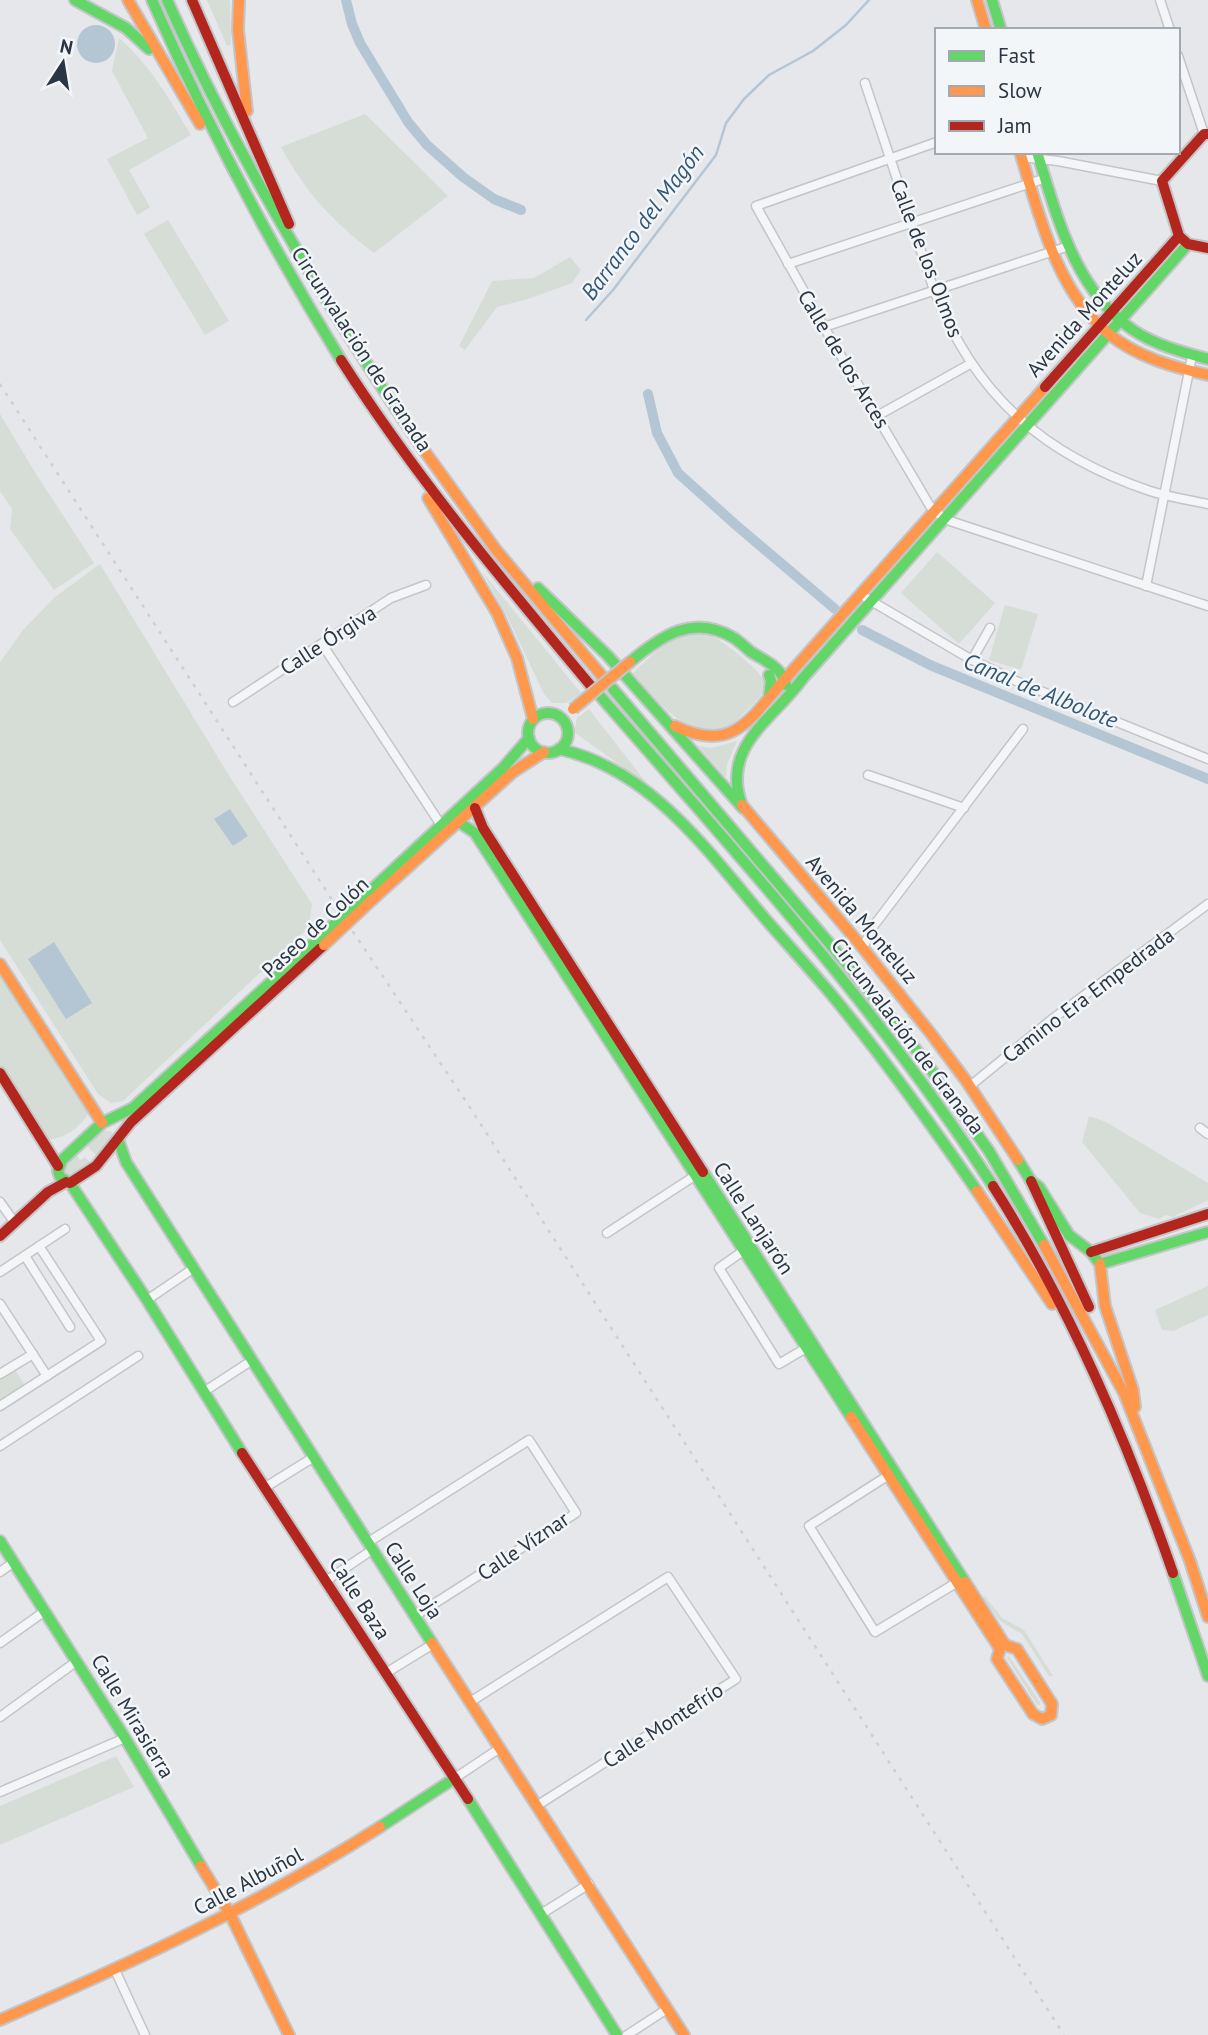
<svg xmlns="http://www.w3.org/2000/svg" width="1208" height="2035" viewBox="0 0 1208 2035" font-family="'PT Sans',sans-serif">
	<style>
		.green { fill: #d6ddd6 }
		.water { fill: #b4c6d4 }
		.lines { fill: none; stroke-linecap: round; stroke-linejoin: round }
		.stream { stroke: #b4c6d4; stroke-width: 2.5 }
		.canal { stroke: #b4c6d4; stroke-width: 10 }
		.street-casing { stroke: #c3c5c8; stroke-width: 11 }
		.fast-casing { stroke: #c3c5c8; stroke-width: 14 }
		.slow-casing { stroke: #c3c5c8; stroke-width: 14 }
		.jam-casing { stroke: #c3c5c8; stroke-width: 14 }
		.street { stroke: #f4f5f6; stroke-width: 8 }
		.fast { stroke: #63d668; stroke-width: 10 }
		.slow { stroke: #ff974d; stroke-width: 10 }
		.jam { stroke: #b3261e; stroke-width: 10 }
		.rail { stroke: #cecfd1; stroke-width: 2.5; stroke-dasharray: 3.5 7; stroke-linecap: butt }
		.fast-bridge-casing { stroke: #c3c5c8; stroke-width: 14; stroke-linecap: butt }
		.slow-bridge-casing { stroke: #c3c5c8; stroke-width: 14; stroke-linecap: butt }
		.fast-bridge { stroke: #63d668; stroke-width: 10 }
		.slow-bridge { stroke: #ff974d; stroke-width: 10 }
		.labels { text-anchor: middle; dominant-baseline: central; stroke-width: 5; stroke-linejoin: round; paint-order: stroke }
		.street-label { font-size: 21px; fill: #2b3644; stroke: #f3f6f8 }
		.water-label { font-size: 23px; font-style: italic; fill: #355878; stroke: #f3f6f8 }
	</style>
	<rect width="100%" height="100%" fill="#e5e7ea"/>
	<g class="green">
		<path d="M207,0H230L231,45L227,46Z"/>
		<path d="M119,38C150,65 170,100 191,135L129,170L150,207L137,215L107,159L148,138L112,71Z"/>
		<path d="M365,114L448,196L374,253C333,222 306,193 281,147Z"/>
		<path d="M168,220L229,321L205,335L144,234Z"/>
		<path d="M570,257L581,270L572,283L528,299L497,307L465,350L459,346L492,281L534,278Z"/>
		<path d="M0,414L36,474L94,563L54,590L10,529L12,509L0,491Z"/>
		<path d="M937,552L995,603L959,644L901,593Z"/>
		<path d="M100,564L230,777L312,904L309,927L123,1101L111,1103L98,1094L0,940V662L23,630L55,597Z"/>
		<path d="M483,573L581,693L566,703H552L544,694L507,616Z"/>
		<path d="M1005,605L1038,614L1021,670L989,660Z"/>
		<path d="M695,632C700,633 705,633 710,635C722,640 765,673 765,684C765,695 750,707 743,714C702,761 660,703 633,673C652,655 668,637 695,632Z"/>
		<path d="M589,709L648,785L574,732L577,718Z"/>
		<path d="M737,741L727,764L726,777L698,746L711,748Z"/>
		<path d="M0,970L90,1111C80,1128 66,1138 46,1140L0,1067Z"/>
		<path d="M1089,1116L1106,1122L1208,1183V1200L1173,1217L1165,1215L1159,1219L1140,1213L1082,1142Z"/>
		<path d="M103,1130L112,1132L113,1140L97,1156L86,1145Z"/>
		<path d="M76,1154L80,1160L85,1157L90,1162L76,1175L68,1176L63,1169Z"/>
		<path d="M1208,1286V1315L1173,1331L1162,1330L1155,1310Z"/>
		<path d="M14,1368L26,1387L0,1403V1377Z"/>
		<path d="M984,1595L1002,1618L1024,1630L1053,1676H1049L1022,1634L1000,1621L983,1599Z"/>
		<path d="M1008,1655L1040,1702V1705H1037L1007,1658Z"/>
		<path d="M116,1756L134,1787L0,1845V1806Z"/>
	</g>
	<g class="water">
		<circle cx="96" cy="44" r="19"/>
		<path d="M230,809L248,836L233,846L214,819Z"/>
		<path d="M54,942L92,1003L66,1019L28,959Z"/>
	</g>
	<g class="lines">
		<path class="stream" d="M586,320L613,290L716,155L726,123L744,99L769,75L813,51L846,25L869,0"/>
		<g class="canal">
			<path d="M346,0L352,24L360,43L408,122L427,145L463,177L494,199L521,210"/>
			<path d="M648,394L657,433L678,473L737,526L835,609"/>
			<path d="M862,630L930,665L1208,779"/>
		</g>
		<g class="street-casing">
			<g id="street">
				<path d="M1160,0L1170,30"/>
				<path d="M1178,56L1204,134"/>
				<path d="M865,83L934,290C975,396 1044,455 1150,491C1169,497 1189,500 1208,504"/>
				<path d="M937,142L756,206L824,327L930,506L944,519L1208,606"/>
				<path d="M1022,157L1058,161L1162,181"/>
				<path d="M788,264L1046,178"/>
				<path d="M824,327L1069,246"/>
				<path d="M877,416L970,364"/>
				<path d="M1146,586L1192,356"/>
				<path d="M866,598L972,660L1016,681L1208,759"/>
				<path d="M322,644L441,825"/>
				<path d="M972,660L990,628"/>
				<path d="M233,702L391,598L426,585"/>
				<path d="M868,775L964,808"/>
				<path d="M863,948L872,928L1023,729"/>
				<path d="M970,1086L1051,1020L1208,904"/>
				<path d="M1200,1128L1208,1134"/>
				<path d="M0,1202L15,1223"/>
				<path d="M607,1233L696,1175"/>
				<path d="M743,1251L719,1268L779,1364L806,1348"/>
				<path d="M25,1256L70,1327"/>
				<path d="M0,1272L65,1229"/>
				<path d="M147,1300L194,1268"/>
				<path d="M0,1304L47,1376"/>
				<path d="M0,1374L33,1354"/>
				<path d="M205,1391L251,1361"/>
				<path d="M0,1406L101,1341L39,1246"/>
				<path d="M0,1446L138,1356"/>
				<path d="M892,1473L809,1526L875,1632L956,1583"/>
				<path d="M264,1488L314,1457"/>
				<path d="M367,1543L529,1440L576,1513L415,1616"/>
				<path d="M0,1572L14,1562"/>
				<path d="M326,1581L372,1550"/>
				<path d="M0,1643L45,1611"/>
				<path d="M386,1673L433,1644"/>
				<path d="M470,1702L668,1577L736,1679L538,1805"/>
				<path d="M0,1717L77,1661"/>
				<path d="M455,1778L500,1748"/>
				<path d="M0,1792L125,1738"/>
				<path d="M541,1914L589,1884"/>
				<path d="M115,1970L145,2035"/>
				<path d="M627,2035L667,2009"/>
			</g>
		</g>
		<g class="fast-casing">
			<g id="fast">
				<path d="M75,0L126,28L149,49"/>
				<path d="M152,0C207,125 270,244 341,360"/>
				<path d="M167,0C237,158 326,306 423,449"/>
				<path d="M992,0L1001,30"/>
				<path d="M1037,152C1057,216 1074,289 1133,330C1155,345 1182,352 1208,359"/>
				<path d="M538,588L608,656L743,808"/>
				<path d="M630,662C662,635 693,614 734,638C740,642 745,647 751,652C765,661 782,667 786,685"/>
				<path d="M769,675L771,681L769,697"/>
				<path d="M613,689L864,984L925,1061L989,1151L1044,1245"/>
				<path d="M601,697C738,855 880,1010 993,1186"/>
				<circle cx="548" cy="733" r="20"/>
				<path d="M559,749C653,770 709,853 768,922C789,946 811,970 831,994C883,1057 931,1124 977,1191"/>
				<path d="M742,805C720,746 774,719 803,678L1188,244"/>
				<path d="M459,822L475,833L851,1417"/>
				<path d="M367,894L503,768L529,738"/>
				<path d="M119,1142L126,1162L432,1643"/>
				<path d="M1018,1160L1031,1181L1039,1187L1069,1235L1091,1252L1100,1264L1208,1232"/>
				<path d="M703,1172L965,1582"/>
				<path d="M242,1453L147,1300L70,1183L60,1177L58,1171L62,1160L102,1123L133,1108L318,939"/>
				<path d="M0,1541L125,1738L201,1866"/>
				<path d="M1173,1573L1208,1676"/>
				<path d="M468,1799L617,2035"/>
				<path d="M380,1827L455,1778"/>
			</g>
		</g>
		<g class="slow-casing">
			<g id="slow">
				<path d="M128,0L200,124"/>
				<path d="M239,0L238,30L247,111"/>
				<path d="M977,0L986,30"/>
				<path d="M1020,152C1039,214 1056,291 1109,334C1137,357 1173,367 1208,375"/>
				<path d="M423,449L497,551L602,676"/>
				<path d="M428,498L497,613L517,658L533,719"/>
				<path d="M785,679L1045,387"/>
				<path d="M675,726C733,754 750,719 785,679"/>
				<path d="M742,805L858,942L932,1035L967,1082L1018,1160"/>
				<path d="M373,899L513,772L544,752"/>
				<path d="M0,964L102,1123"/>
				<path d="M977,1191L1052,1304"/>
				<path d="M1044,1245L1124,1393L1190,1561L1208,1617"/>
				<path d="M1100,1264L1105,1306L1133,1390L1135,1407"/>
				<path d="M851,1417L1000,1649L997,1659L1033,1714L1042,1719L1051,1715L1052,1704L1017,1649L1005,1645L965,1582"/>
				<path d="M432,1643L684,2035"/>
				<path d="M201,1866L230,1914L289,2035"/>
				<path d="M0,2020C131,1963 260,1904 380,1827"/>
			</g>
		</g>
		<g class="jam-casing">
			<g id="jam">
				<path d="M192,0L289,224"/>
				<path d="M1208,134H1204L1162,181L1179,236L1188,244L1208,248"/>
				<path d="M341,360C415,476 503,581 591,686"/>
				<path d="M1045,387L1179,236"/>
				<path d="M475,808L483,828L703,1172"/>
				<path d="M0,1073L58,1166"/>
				<path d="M1031,1181L1089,1307"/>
				<path d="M70,1183L96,1166L131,1122L324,945"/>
				<path d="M993,1186C1070,1307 1126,1438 1173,1573"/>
				<path d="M0,1236L48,1192L66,1182"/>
				<path d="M1091,1252L1208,1214"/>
				<path d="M242,1453L468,1799"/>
			</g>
		</g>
		<use href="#street" class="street"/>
		<use href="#fast" class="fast"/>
		<use href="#slow" class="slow"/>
		<use href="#jam" class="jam"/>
		<path class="rail" d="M0,384L336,906L469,1106L1064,2035"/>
		<g class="fast-bridge-casing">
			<path id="fast-bridge" d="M318,939L367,894"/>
		</g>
		<g class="slow-bridge-casing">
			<g id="slow-bridge">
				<path d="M573,709L630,662"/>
				<path d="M324,945L373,899"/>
			</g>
		</g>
		<use href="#fast-bridge" class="fast-bridge"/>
		<use href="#slow-bridge" class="slow-bridge"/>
	</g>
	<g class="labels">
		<g class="street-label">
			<text transform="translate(927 258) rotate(69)">Calle de los Olmos</text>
			<text transform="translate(1084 314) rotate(-48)">Avenida Monteluz</text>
			<text transform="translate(362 349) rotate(57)">Circunvalación de Granada</text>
			<text transform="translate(844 359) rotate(59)">Calle de los Arces</text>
			<text transform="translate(328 640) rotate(-33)">Calle Órgiva</text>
			<text transform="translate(862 919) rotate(50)">Avenida Monteluz</text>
			<text transform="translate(315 927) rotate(-43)">Paseo de Colón</text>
			<text transform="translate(1088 995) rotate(-37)">Camino Era Empedrada</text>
			<text transform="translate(908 1036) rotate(53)">Circunvalación de Granada</text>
			<text transform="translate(754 1218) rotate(57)">Calle Lanjarón</text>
			<text transform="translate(523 1546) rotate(-34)">Calle Víznar</text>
			<text transform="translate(414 1580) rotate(57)">Calle Loja</text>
			<text transform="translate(360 1598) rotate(57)">Calle Baza</text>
			<text transform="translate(133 1716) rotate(59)">Calle Mirasierra</text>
			<text transform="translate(663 1725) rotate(-33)">Calle Montefrío</text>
			<text transform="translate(248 1881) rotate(-28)">Calle Albuñol</text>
		</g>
		<g class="water-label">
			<text transform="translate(642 222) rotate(-53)">Barranco del Magón</text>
			<text transform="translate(1041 690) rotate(22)">Canal de Albolote</text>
		</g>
	</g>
	<rect x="935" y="28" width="245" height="126" fill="#f3f6f8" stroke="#a3a9b0" stroke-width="2"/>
	<rect x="949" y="51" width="35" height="10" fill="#63d668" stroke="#a3a9b0" stroke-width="2"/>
	<text x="998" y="63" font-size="21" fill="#2b3644">Fast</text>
	<rect x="949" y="86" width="35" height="10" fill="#ff974d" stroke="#a3a9b0" stroke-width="2"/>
	<text x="998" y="98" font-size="21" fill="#2b3644">Slow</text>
	<rect x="949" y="121" width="35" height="10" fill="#b3261e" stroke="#a3a9b0" stroke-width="2"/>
	<text x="998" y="133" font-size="21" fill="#2b3644">Jam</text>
	<g transform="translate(63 63) rotate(12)" stroke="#f3f6f8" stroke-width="5" paint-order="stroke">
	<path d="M0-5L12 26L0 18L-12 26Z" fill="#2b3644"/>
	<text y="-10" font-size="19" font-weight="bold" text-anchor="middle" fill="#2b3644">N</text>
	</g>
</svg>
